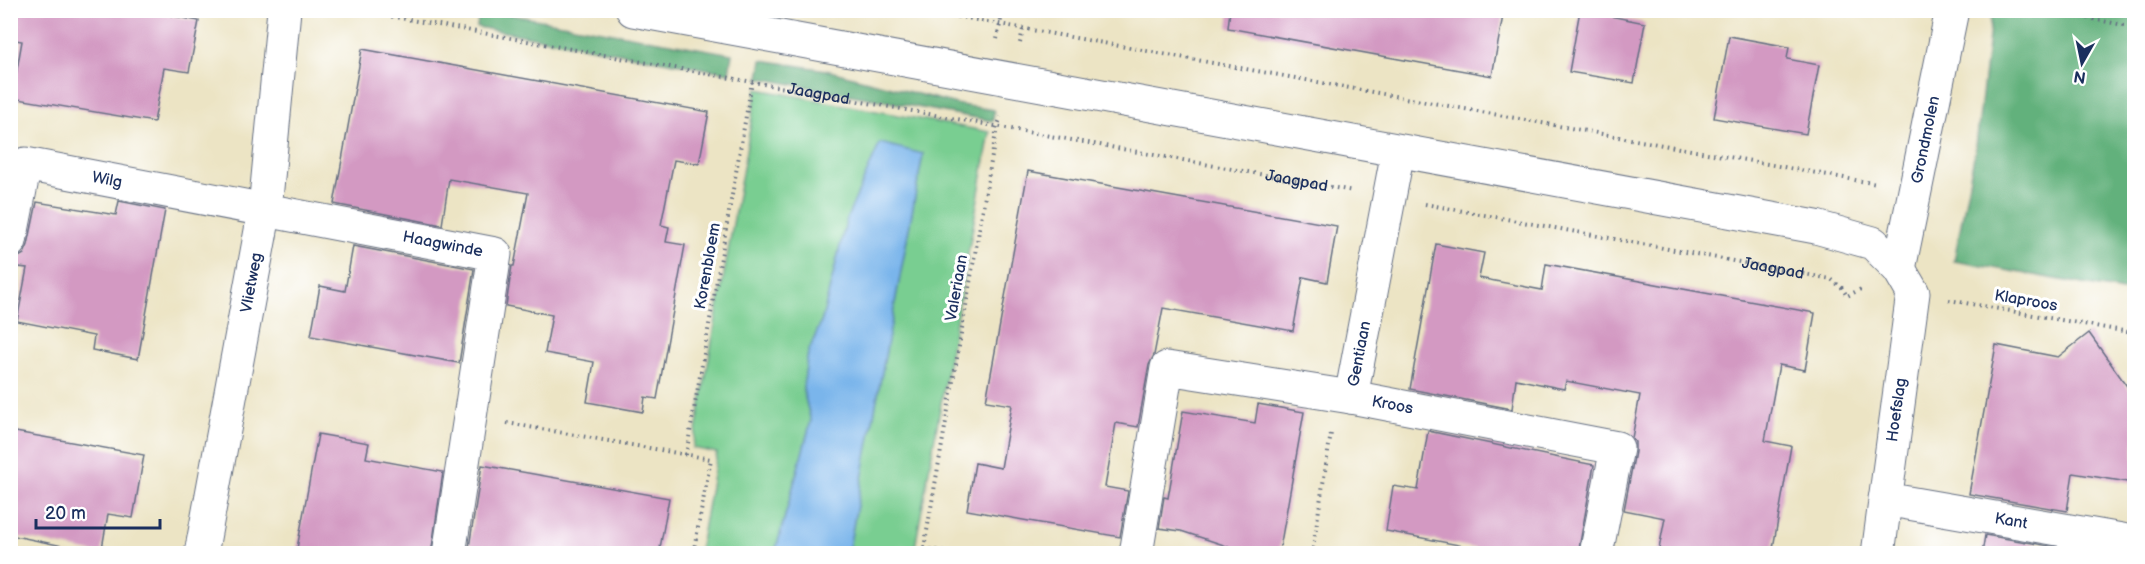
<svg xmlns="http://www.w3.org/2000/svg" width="2145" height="564" viewBox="0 0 2145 564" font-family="'Balsamiq Sans',sans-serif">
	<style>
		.green { fill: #79ce91; stroke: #4a7e78; stroke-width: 1.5 }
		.forest { fill: #62b17b; stroke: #3e706c; stroke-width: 1.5 }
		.water { fill: #7ab5eb; stroke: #4a72a4; stroke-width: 1.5 }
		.building { fill: #d399c2 }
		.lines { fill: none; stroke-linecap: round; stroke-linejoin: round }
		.street-casing { stroke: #646e82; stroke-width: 35 }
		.path { stroke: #646e82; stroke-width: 4; stroke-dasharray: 1.5 4.5; stroke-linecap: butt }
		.street { stroke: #fff; stroke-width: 33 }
		.labels { text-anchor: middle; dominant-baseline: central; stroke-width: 6; stroke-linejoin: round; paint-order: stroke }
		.street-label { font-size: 16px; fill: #1b2f5e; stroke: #fff }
	</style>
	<rect width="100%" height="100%" fill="#fff"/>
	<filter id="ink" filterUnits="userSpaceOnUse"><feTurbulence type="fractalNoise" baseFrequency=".0167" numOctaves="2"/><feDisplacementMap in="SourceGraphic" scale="12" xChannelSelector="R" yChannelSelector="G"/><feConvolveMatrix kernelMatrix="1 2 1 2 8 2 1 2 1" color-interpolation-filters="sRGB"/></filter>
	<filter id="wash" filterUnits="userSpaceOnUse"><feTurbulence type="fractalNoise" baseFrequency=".008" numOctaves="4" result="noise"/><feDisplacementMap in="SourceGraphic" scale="24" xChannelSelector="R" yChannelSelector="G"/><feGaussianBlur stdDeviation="1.35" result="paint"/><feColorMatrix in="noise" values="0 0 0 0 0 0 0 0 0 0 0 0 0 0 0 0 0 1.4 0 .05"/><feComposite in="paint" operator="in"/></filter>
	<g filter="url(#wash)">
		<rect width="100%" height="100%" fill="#ece4c4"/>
		<g class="green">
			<path d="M961,11V10L993,11L992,19L961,13Z"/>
			<path d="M757,89L990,132L914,553H848L923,154L847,218L822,320L808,353L803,389L811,421L775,553H699L717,453L693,448Z"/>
		</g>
		<g class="forest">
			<path d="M479,11H489L732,54L729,73L477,27Z"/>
			<path d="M1992,11H2134V293L1954,261L1976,146Z"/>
			<path d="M762,60L826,70L960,105L994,110L993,121L759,78Z"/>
		</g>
		<path class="water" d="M880,143L923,154L848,553H775L811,421L803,389L808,353L822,320L847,218Z"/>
		<g id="blocks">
			<g class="building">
				<path d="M10,10H143L199,21L189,72L164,68L154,122L12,98L22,41L10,39Z"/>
				<path d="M1230,10H1504L1492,76L1228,28Z"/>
				<path d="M1580,10L1645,23L1634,83L1569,72Z"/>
				<path d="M1729,36L1789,47L1787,59L1819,65L1806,134L1714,118Z"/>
				<path d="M362,49L709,112L699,164L674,160L661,225L669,227L666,242L685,245L657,399L645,397L643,412L587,402L594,362L545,353L552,315L506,306L512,266H514L528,193L449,179L442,225L334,204Z"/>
				<path d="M1028,171L1337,226L1327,282L1303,277L1293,331L1163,308L1154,355L1149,365L1138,427L1116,423L1105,487L1128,491L1120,537L967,510L975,463L1001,468L1012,405L986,401Z"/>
				<path d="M119,201L165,210L138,359L92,350L94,336L17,321L27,268L10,266V259L17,258L24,254L28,245L37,202L116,215Z"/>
				<path d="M1436,244L1484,253L1479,278L1542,290L1546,264L1815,313L1805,370L1779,365L1765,441L1791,446L1772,554H1658L1665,518L1624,510L1635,452V442L1632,438L1640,395L1566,381L1564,389L1516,379L1512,409L1410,389Z"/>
				<path d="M353,246L474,269L459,363L311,336L320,286L345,291Z"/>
				<path d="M2089,333L2134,396V483L2073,473L2067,511L1969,494L1996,345L2058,357Z"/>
				<path d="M1258,404L1304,412L1279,554H1232L1233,548L1181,531L1159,528L1164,497L1168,498L1183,411L1255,423Z"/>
				<path d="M10,431L144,455L133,518L108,514L101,554L10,535Z"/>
				<path d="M1428,431L1594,465L1578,554H1505L1386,531L1393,486L1418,490Z"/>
				<path d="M318,434L369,443L366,458L443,472L431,554H296Z"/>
				<path d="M482,465L669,498L659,554H468Z"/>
				<path d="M1985,535L2061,548L2060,554H1982Z"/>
			</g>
		</g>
	</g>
	<g filter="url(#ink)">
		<use href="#blocks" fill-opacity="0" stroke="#646e82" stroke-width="1.5"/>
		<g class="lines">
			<g class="street-casing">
				<g id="street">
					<path d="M633,10L1816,227L1873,243L1899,269L1913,293L1878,554"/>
					<path id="s3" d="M10,241L25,164L495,254L449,554"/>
					<path id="s4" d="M1899,269L1952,10"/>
					<path id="s5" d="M1351,397L1398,151"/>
					<path id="s6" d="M1885,499L2122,540L2120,554"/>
					<path id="s7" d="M201,554L265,209L284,10"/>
					<path id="s8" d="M1136,554L1167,368L1351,397L1617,448L1596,554"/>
				</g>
			</g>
			<g class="path">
				<path id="s1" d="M356,10L1353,191"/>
				<path d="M922,10L1877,184"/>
				<path d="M2046,10L2134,27"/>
				<path d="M997,39L1003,10"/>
				<path d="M1020,43L1023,29"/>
				<path id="s2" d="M1425,204L1831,279L1842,288L1847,296L1863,288"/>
				<path d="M1949,300L2134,333"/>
				<path d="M507,423L711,459L693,554"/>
				<path d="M686,455L752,82"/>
				<path d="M924,548L955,554"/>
				<path d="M923,554L997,127L1001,117"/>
				<path d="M1312,554L1331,433"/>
			</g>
			<use href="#street" class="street"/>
		</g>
	</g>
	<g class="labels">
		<g class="street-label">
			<text stroke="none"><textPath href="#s1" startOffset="470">Jaagpad</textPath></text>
			<text stroke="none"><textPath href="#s4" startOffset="132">Grondmolen</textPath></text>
			<text stroke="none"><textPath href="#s3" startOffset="162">Wilg</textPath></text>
			<text stroke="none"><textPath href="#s1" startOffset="956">Jaagpad</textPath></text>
			<text stroke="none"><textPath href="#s3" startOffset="504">Haagwinde</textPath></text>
			<text transform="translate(708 266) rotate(-80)">Korenbloem</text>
			<text stroke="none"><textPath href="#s2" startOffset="354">Jaagpad</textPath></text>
			<text stroke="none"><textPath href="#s7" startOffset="276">Vlietweg</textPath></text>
			<text transform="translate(957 288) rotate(-80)">Valeriaan</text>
			<text transform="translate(2026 301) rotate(10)">Klaproos</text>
			<text stroke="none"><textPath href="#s5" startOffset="44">Gentiaan</textPath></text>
			<text stroke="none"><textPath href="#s8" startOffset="417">Kroos</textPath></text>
			<text transform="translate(1897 410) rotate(-82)">Hoefslag</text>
			<text stroke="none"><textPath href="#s6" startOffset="128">Kant</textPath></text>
		</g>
	</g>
	<rect width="2145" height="564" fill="none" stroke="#fff" stroke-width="36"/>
	<g transform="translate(2082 63) rotate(189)" stroke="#ffffff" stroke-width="4.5" paint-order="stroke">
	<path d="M0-4.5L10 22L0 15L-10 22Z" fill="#1b2f5e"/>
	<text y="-9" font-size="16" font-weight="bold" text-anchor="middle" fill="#1b2f5e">N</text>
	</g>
	<path d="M36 519v9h124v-9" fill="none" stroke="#1b2f5e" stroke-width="3"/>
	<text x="45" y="519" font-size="18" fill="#1b2f5e" stroke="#ffffff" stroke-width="4.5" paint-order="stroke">20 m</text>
</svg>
